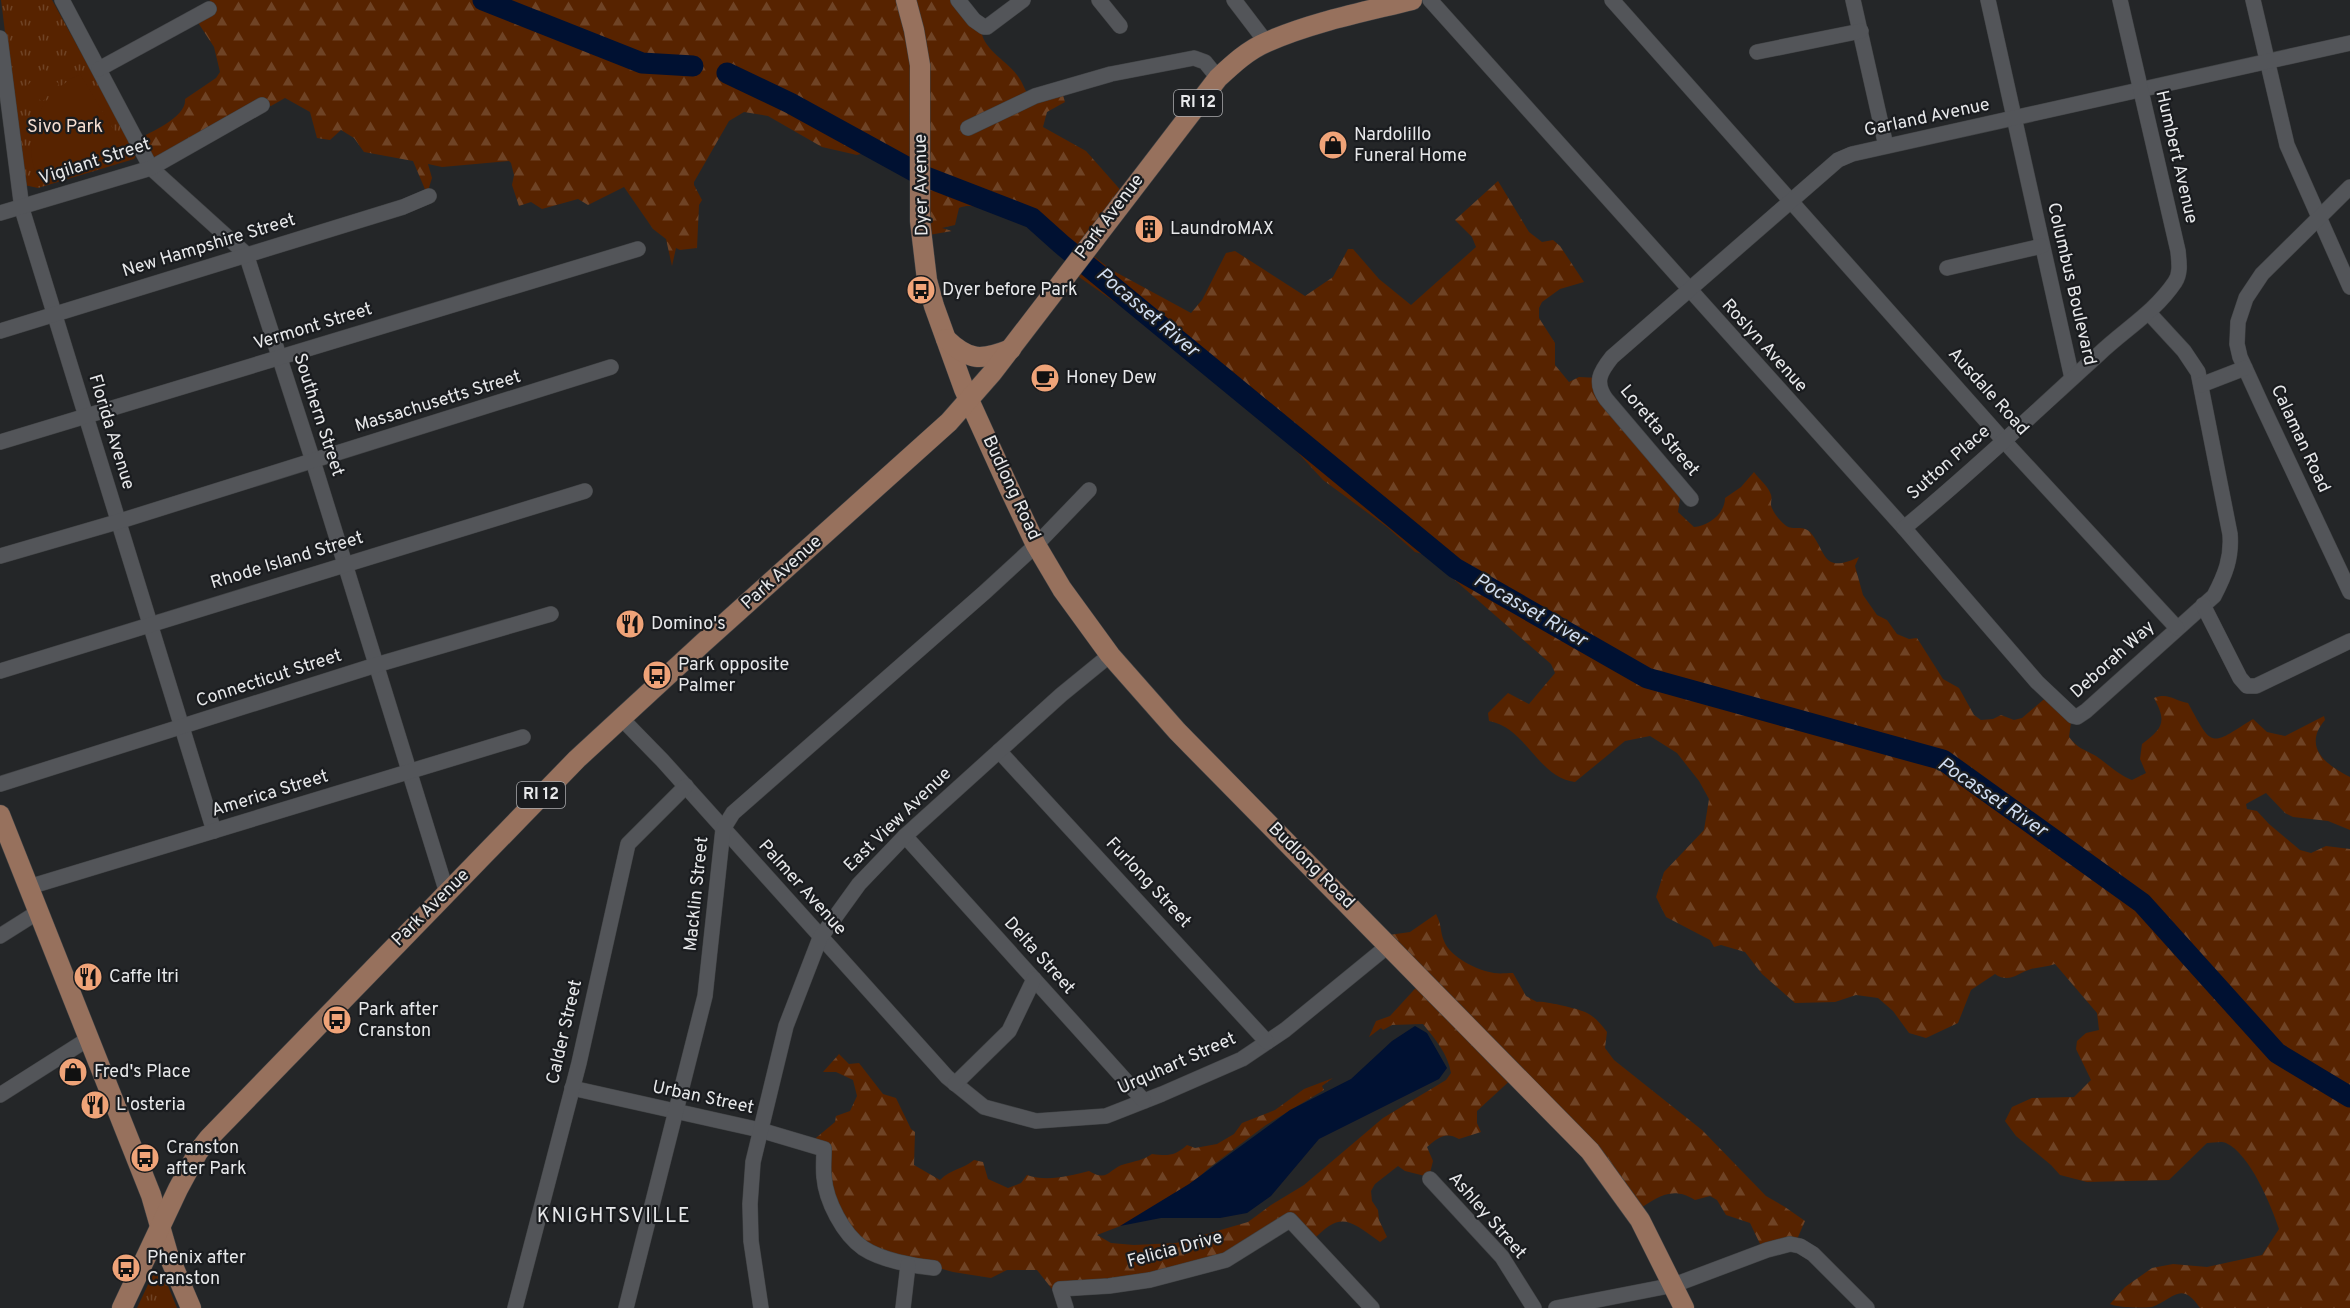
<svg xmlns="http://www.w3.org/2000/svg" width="2350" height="1308" viewBox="0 0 2350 1308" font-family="Overpass,sans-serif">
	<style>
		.forest { fill: url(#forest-firs) }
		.park { fill: url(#park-tufts) }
		.pitch { fill: #572300 }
		.water { fill: #001132 }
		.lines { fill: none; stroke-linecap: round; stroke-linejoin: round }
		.river { stroke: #001132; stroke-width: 21 }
		.minor-casing { stroke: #414345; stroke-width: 16 }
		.major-casing { stroke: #414345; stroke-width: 21 }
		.minor { stroke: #535559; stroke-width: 15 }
		.major { stroke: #97715d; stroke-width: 20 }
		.labels { text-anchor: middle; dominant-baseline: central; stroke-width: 4.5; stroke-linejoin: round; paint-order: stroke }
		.shield { fill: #1a1c1f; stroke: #aaabad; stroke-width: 1.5 }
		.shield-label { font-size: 16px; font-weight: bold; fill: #e7e8ea }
		.street-label { font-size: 18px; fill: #e7e8ea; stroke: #1a1c1f }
		.park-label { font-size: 18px; fill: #f5ded2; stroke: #1a1c1f }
		.poi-label { font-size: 18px; fill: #e7e8ea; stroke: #1a1c1f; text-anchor: start }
		.water-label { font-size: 20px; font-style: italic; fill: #cfdcef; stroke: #1a1c1f }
		.neighbourhood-label { font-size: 20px; letter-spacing: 1.5px; fill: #e7e8ea; stroke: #1a1c1f }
	</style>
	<defs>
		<pattern id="forest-firs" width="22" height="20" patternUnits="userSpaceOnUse" patternTransform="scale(1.5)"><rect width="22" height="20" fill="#572300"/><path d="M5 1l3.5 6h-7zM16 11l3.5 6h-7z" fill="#6f4325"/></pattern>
		<pattern id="park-tufts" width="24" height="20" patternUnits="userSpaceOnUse" patternTransform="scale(1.5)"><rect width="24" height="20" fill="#572300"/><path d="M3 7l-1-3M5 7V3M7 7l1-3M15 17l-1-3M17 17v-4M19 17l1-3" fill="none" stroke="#6f4325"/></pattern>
	</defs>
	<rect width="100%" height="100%" fill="#242628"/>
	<g class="forest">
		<path d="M210,0H958L981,26C980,48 1005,59 1017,75C1022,81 1025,90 1029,97L1062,92L1065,102L1047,112L1043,127L1086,151L1124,194L1091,254L1110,269L1191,313L1202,300L1226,253L1235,251L1305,296L1333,277L1348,249H1353L1379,279L1411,305L1476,247L1472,237L1455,220L1498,181L1529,232L1542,242L1553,240L1560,246L1584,282L1560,289L1542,302L1539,308V318L1555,343V365L1569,382L1579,377L1599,378L1682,487L1678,512L1694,527C1708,526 1725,514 1725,498L1741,487L1754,472C1759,479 1769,487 1771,495C1772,498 1771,501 1771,505C1772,511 1779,520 1784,524C1791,532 1802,524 1810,532C1827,551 1821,575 1859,557L1855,566L1863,595L1877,615L1887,620L1897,634L1909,639L1917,638L1943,679L1959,688L1974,715L1981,720L1993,719L2001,715L2014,720L2022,718L2049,695L2072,715L2069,737C2078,749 2084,749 2096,756C2109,765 2117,774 2132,780L2146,773L2140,759L2142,744C2163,728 2167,722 2154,698C2168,692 2175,701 2188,703C2213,749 2210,746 2253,719L2267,732L2285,736L2324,716L2325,720C2302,747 2326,765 2350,777V830L2328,821L2293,817L2285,813L2266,793L2246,804L2247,809L2257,811L2269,824L2300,850L2311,853L2326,846L2350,849V1308H2200C2181,1280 2174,1299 2152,1307C2142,1308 2119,1308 2110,1304L2125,1287L2152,1268L2173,1264L2207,1267L2262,1255L2279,1229C2271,1205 2250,1154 2226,1143C2221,1141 2213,1143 2207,1143L2169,1180L2087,1182L2060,1175L2051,1165L2016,1136L2005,1121L2012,1107L2032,1098L2074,1097L2091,1080L2076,1049L2077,1041L2086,1033L2099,1030L2097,1013L2055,964C2047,967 2039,967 2031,969C2018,973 2009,984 1995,974L1971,990L1958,1023L1926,1038L1909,1033L1893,1011L1878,998L1856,995L1835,1002L1795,1003L1762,974L1745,952L1721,945L1714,947L1710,940L1666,917L1656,897L1664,872L1704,830L1709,799L1699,781L1677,753L1650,736L1625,741L1575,782C1537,777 1527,728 1489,721L1488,713L1508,693L1529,704L1555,673L1551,664L1426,555L1415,552L1387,527L1323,480L1267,419L1200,362L1072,272L1075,265L1051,246L1052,234L1044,221C1022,230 982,198 959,208L955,225L942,228L952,231L929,235L923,157L894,158L888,153L875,150L857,155L822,147L768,116L744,112L729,121L694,182V185L702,200L699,205L697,248L680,250L676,248L672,266L666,239L653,229L624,187L588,205L578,199L542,209L531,202L519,206L512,185L514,175L511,163L509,161L442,167L428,164L432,178L427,194L413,161L364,152L354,138L341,130L330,140L317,138L310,112L285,98L271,106L263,105L153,166L137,140C152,131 187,117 185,99L216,78L220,72L214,47L195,18L208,8Z"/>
		<path d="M1436,914C1442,925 1440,932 1444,941C1451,958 1477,970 1494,973C1500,974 1507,973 1513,973L1526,996L1537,1002C1541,1000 1581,1009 1587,1013C1595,1017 1601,1024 1607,1032L1605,1048L1614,1060L1702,1130L1766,1196L1785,1207L1805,1221L1795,1244L1762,1248L1750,1223L1726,1215L1717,1200L1710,1196L1695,1200C1671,1185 1657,1198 1636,1211L1515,1076L1477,1111V1123L1481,1132L1459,1139C1445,1131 1438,1138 1427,1147L1433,1161L1429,1177L1405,1171L1398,1166L1375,1184L1371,1191L1372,1201L1378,1210L1379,1220L1387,1237L1380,1242C1348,1219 1341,1211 1312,1241L1291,1221L1221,1261L1058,1291L1052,1289L1037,1270H1007L991,1278L953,1272L864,1247L841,1224L824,1149L811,1142L835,1122L836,1116L850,1111L857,1096L853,1080L836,1072H823L839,1054L849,1064L859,1063L883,1094L896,1098L911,1129L915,1132L914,1165L940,1180C951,1169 963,1169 974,1160L983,1162L988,1179L1008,1188L1021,1183L1027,1175C1046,1182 1070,1176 1089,1171C1108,1183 1109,1168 1125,1164C1136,1161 1143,1160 1152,1154C1168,1156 1175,1156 1187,1145L1195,1148L1217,1144L1234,1134L1242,1123L1275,1110L1304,1089L1333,1078L1322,1086L1324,1090L1266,1125L1209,1168L1173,1201L1136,1220L1097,1235L1111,1243L1134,1245L1176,1243L1248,1222L1271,1205L1304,1185L1383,1118L1446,1080L1451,1073C1448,1054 1435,1039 1423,1024L1392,1025L1383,1030L1381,1028L1369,1037L1376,1021L1390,1016L1423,980L1382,936L1410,932Z"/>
	</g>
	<g class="park">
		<path d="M1,0H52L137,154L134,159L38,188L24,185Z"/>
		<path d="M159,1273L164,1276L177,1308H137L152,1276Z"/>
	</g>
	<g class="pitch">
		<path d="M43,69L59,84L42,102L26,87Z"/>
		<path d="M80,74L123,145L117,157L39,183C20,138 36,96 80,74Z"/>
	</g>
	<path class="water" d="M1415,1026L1427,1033L1447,1068L1439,1079L1319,1139L1271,1196L1247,1213L1220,1218H1161L1120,1226L1189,1184L1290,1110L1351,1079L1392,1041Z"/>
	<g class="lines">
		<g class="river">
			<path d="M483,0L642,63L693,66"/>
			<path d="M727,73L790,103L921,175L1032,218L1061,244L1455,568L1647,678L1943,760L2142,903L2277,1053L2350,1097"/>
		</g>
		<g class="minor-casing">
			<g id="minor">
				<path d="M62,0L151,168L246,254L313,461L447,893"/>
				<path d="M958,0L974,20L984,27H987L1023,0"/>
				<path d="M1099,0L1120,26"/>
				<path d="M1234,0L1266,42"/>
				<path d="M1430,0L1904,528L2037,682L2073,716L2077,717L2086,711L2214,596C2225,575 2232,558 2230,534L2198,372L2184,351L2149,313"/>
				<path d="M1612,0L2004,441L2177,628"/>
				<path d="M1853,0L1886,146"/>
				<path d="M1988,0L2072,378"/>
				<path d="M2253,0L2287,145L2350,287"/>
				<path d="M0,38L22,209L214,831"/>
				<path d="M1757,52L1861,31"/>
				<path d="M99,69L209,9"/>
				<path d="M968,128L1035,96L1111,74L1194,58L1205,62L1218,78"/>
				<path d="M2350,187L2262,274L2246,298L2238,322L2237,344L2240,357L2261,403L2350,592"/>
				<path d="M0,213L151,168L262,105"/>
				<path d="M1947,268L2042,246"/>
				<path d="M0,331L403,207L429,196"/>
				<path d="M2201,385L2245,368"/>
				<path d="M0,442L638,249"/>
				<path d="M1691,499L1606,399C1594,382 1600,372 1612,357L1838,160L1852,154L2350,43"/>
				<path d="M1904,528C1971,473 2034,413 2099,354C2124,330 2155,312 2175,282C2181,273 2179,262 2178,251L2120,0"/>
				<path d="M0,556L117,522L611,367"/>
				<path d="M2203,605L2240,678L2247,686H2256L2350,641"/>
				<path d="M0,671L585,491"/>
				<path d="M621,718L662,760L947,1077L984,1107L1036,1121L1106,1116L1162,1094L1242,1059L1285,1030L1389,945"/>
				<path d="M999,751L1267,1042"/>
				<path d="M0,784L376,665L551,614"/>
				<path d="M905,836L1144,1101"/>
				<path d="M29,887L523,737"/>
				<path d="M0,936L38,912"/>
				<path d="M955,1084L1009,1031L1034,979"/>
				<path d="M572,1088L760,1130L824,1149C824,1158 823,1168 824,1177C826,1201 843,1234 863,1248C881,1260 913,1266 934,1268"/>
				<path d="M0,1095L88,1039"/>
				<path d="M1430,1179L1502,1257L1534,1308"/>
				<path d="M515,1308L579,1063L628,844L686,786"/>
				<path d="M626,1308L705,996L723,829L733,813L985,592L1036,545L1089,490"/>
				<path d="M761,1308L751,1241L750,1204L753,1162L786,1026L820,938L859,884L905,836L1061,695L1110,655"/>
				<path d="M903,1308L908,1265"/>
				<path d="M1066,1308L1060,1289L1109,1286L1150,1280L1226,1260L1290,1220L1372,1308"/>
				<path d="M1556,1308L1674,1285L1767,1250L1790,1244L1800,1246L1813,1254L1867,1308"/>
			</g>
		</g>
		<g class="major-casing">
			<g id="major">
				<path d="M906,0L914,30L920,65V221L927,280L934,306L964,389L1009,488L1036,545L1062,589L1110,655L1177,731L1590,1151L1640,1220L1684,1308"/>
				<path d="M946,339C969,361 981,361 1011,349"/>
				<path d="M0,815L151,1195L168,1254L191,1308"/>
				<path d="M122,1308L178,1189L198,1152L209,1138L577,759L704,642L949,422L992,373L1218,78C1233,64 1248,50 1267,42C1312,22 1364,12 1412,0"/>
			</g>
		</g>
		<use href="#minor" class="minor"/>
		<use href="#major" class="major"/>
	</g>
	<defs>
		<g id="shop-disc" transform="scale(1.5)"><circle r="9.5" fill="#efa378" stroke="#1a1c1f"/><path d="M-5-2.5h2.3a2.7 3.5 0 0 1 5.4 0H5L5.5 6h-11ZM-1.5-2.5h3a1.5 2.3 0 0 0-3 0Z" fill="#111"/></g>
		<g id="building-disc" transform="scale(1.5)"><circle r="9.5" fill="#efa378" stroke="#1a1c1f"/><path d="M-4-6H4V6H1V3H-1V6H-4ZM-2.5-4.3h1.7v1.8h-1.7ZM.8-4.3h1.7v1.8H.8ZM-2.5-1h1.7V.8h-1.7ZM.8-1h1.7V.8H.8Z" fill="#111"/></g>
		<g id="bus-disc" transform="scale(1.5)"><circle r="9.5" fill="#efa378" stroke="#1a1c1f"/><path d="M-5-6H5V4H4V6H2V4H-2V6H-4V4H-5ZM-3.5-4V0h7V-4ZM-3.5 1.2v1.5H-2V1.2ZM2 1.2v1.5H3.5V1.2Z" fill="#111"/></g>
		<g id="cafe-disc" transform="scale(1.5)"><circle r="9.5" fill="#efa378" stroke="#1a1c1f"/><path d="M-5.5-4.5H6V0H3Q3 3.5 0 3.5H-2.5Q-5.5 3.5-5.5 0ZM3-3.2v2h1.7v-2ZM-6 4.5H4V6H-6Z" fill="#111"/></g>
		<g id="restaurant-disc" transform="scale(1.5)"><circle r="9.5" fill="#efa378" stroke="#1a1c1f"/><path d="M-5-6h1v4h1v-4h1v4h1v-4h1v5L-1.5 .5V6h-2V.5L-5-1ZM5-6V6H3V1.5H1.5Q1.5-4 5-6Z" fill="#111"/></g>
	</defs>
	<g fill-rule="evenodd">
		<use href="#shop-disc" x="1333" y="145"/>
		<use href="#building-disc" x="1149" y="229"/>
		<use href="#bus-disc" x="921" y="290"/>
		<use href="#cafe-disc" x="1045" y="378"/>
		<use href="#restaurant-disc" x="630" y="624"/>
		<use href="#bus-disc" x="657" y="675"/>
		<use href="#restaurant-disc" x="88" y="977"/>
		<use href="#bus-disc" x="337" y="1020"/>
		<use href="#shop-disc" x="73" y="1072"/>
		<use href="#restaurant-disc" x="95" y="1105"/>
		<use href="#bus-disc" x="145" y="1158"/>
		<use href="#bus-disc" x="126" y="1268"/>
	</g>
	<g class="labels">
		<g class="shield">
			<rect x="1174" y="90" width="48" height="26" rx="4.5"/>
			<rect x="517" y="782" width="48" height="26" rx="4.5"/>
		</g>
		<g class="shield-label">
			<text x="1198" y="103">RI 12</text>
			<text x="541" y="795">RI 12</text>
		</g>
		<g class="street-label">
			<text transform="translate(1927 118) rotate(-12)">Garland Avenue</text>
			<text transform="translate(2176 157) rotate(77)">Humbert Avenue</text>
			<text transform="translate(95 162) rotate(-18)">Vigilant Street</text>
			<text transform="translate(922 185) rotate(-91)">Dyer Avenue</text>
			<text transform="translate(1110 217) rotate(-53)">Park Avenue</text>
			<text transform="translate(209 246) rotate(-17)">New Hampshire Street</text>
			<text transform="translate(2071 284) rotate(77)">Columbus Boulevard</text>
			<text transform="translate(313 327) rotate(-17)">Vermont Street</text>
			<text transform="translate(1764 346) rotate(48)">Roslyn Avenue</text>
			<text transform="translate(1988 392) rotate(48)">Ausdale Road</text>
			<text transform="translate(438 402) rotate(-17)">Massachusetts Street</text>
			<text transform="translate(318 415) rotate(72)">Southern Street</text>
			<text transform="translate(1659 431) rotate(50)">Loretta Street</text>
			<text transform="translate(111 432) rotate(73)">Florida Avenue</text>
			<text transform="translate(2300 439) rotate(65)">Calaman Road</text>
			<text transform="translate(1949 463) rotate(-41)">Sutton Place</text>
			<text transform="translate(1011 488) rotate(65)">Budlong Road</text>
			<text transform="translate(287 561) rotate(-17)">Rhode Island Street</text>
			<text transform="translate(782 573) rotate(-42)">Park Avenue</text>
			<text transform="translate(2113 660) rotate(-42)">Deborah Way</text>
			<text transform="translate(269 679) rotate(-18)">Connecticut Street</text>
			<text transform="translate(270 794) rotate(-17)">America Street</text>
			<text transform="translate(898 820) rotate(-44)">East View Avenue</text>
			<text transform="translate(1311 866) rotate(45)">Budlong Road</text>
			<text transform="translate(1148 883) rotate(47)">Furlong Street</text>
			<text transform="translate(802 888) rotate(48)">Palmer Avenue</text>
			<text transform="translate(697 894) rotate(-84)">Macklin Street</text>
			<text transform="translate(431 908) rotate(-45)">Park Avenue</text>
			<text transform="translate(1039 956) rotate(48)">Delta Street</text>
			<text transform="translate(565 1032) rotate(-77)">Calder Street</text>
			<text transform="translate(1177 1064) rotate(-24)">Urquhart Street</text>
			<text transform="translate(703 1098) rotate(12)">Urban Street</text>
			<text transform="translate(1487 1216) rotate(49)">Ashley Street</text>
			<text transform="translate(1175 1250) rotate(-15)">Felicia Drive</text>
		</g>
		<g class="park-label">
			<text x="65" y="127">Sivo Park</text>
		</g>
		<g class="poi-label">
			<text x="1354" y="135">Nardolillo<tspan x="1354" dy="21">Funeral Home</tspan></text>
			<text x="1170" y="229">LaundroMAX</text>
			<text x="942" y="290">Dyer before Park</text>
			<text x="1066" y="378">Honey Dew</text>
			<text x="651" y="624">Domino's</text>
			<text x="678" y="665">Park opposite<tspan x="678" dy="21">Palmer</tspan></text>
			<text x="109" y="977">Caffe Itri</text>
			<text x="358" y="1010">Park after<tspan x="358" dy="21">Cranston</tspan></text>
			<text x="94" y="1072">Fred's Place</text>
			<text x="116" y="1105">L'osteria</text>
			<text x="166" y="1148">Cranston<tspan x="166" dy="21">after Park</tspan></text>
			<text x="147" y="1258">Phenix after<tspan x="147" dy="21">Cranston</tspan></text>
		</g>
		<g class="water-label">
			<text transform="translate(1147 313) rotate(40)">Pocasset River</text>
			<text transform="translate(1530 611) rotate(30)">Pocasset River</text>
			<text transform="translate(1992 798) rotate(34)">Pocasset River</text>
		</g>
		<g class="neighbourhood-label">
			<text x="614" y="1217">KNIGHTSVILLE</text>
		</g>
	</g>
</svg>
